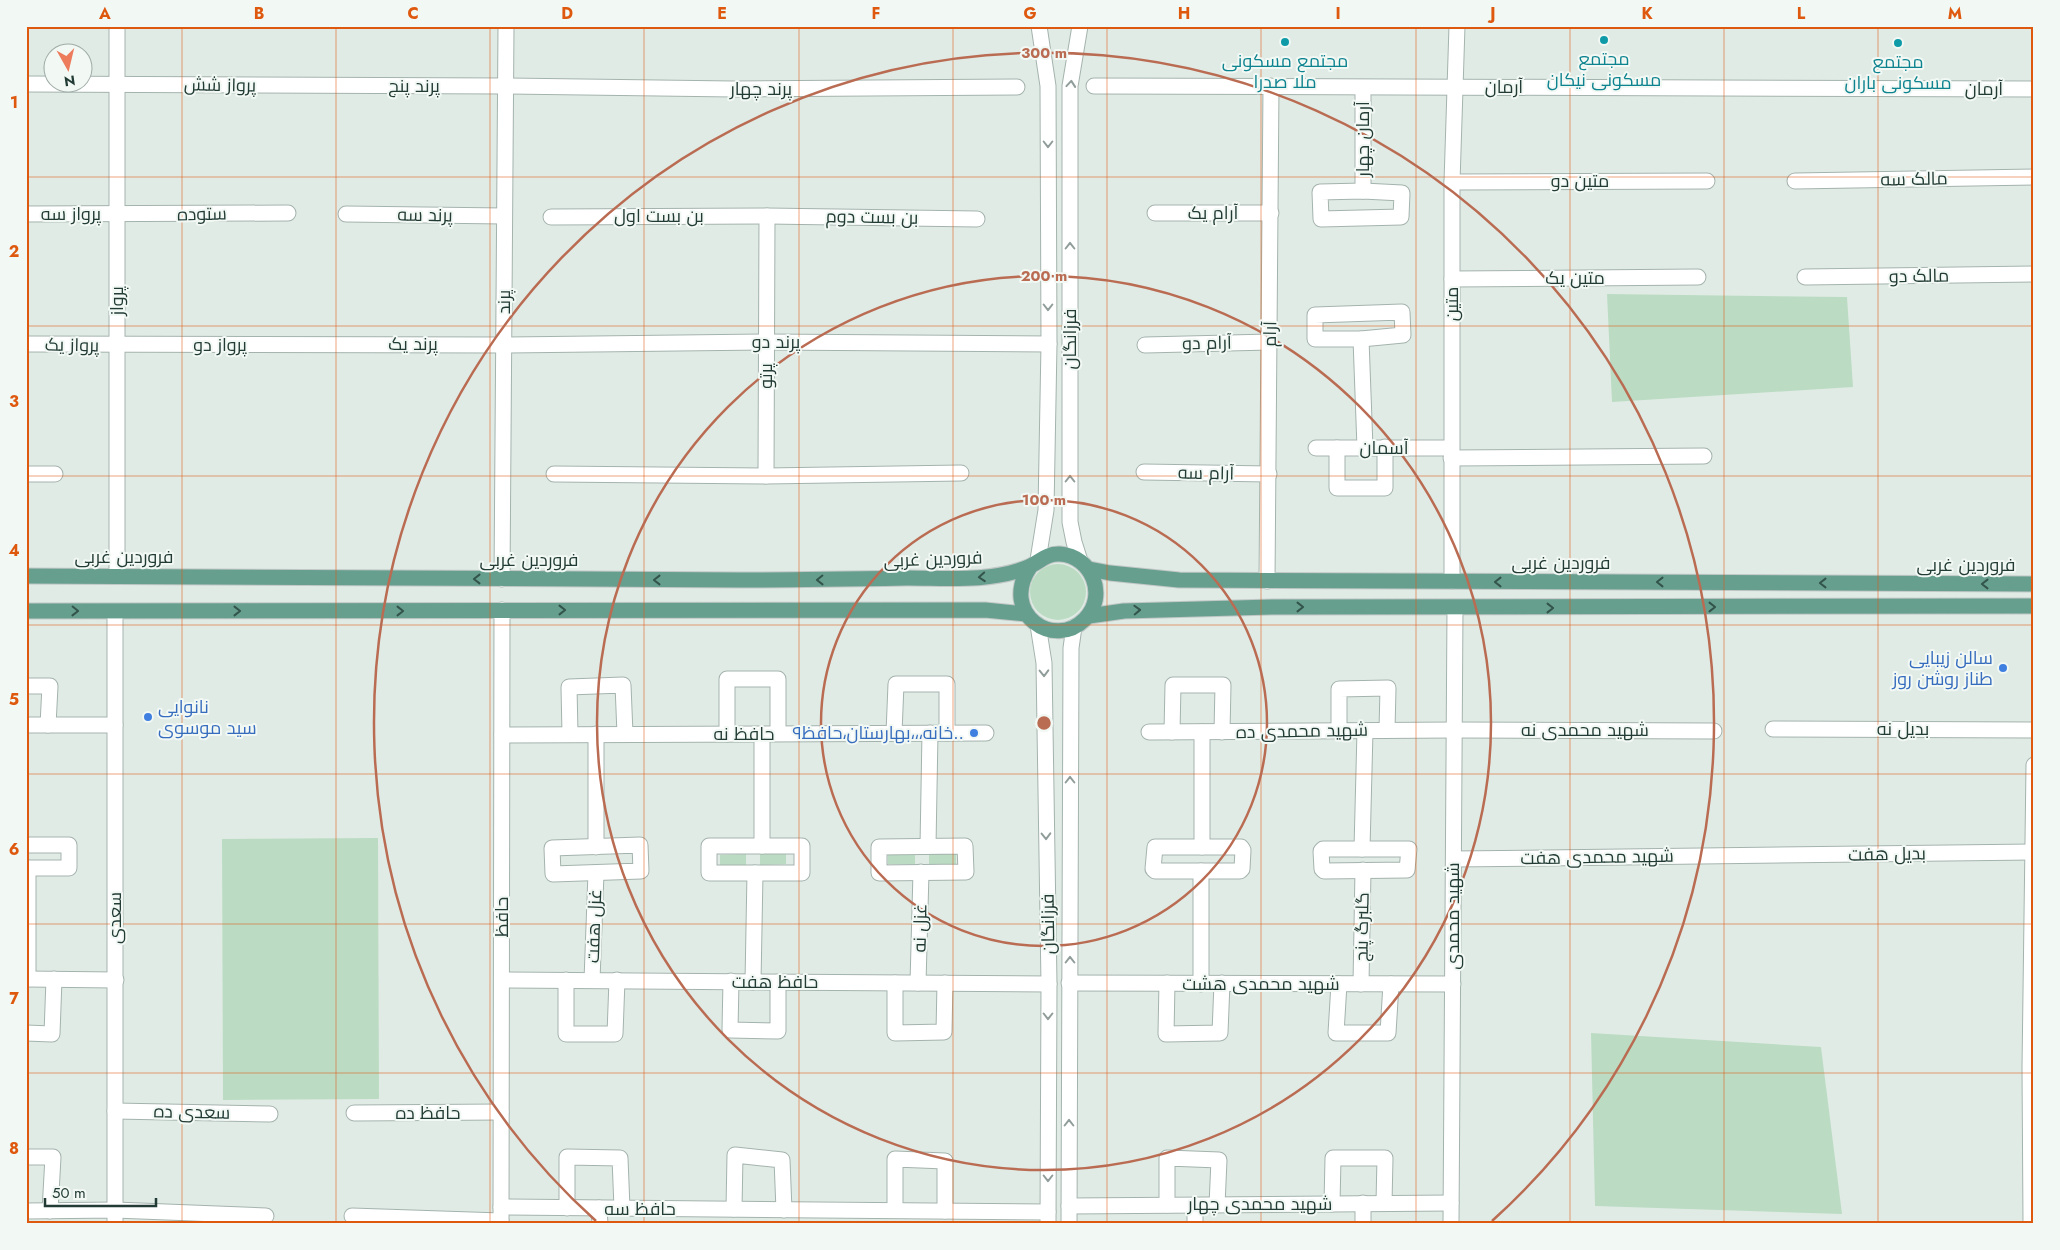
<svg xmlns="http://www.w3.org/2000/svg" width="2060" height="1250" viewBox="0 0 2060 1250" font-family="Jost,Cairo,sans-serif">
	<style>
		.green { fill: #bbdcc3 }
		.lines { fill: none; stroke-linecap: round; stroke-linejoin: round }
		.minor-casing { stroke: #a4b3ad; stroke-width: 17 }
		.major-casing { stroke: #c1c8c6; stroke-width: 17 }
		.minor { stroke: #fff; stroke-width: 15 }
		.major { stroke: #679f8f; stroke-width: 15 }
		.oneway { stroke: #909d9a }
		.oneway2 { stroke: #33544b }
		.grid { fill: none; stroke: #de580e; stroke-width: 1; stroke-opacity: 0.55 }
		.ring { fill: none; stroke: #ba6c53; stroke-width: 2.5 }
		.culture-dot { fill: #0f9aa8; stroke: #f2f8f4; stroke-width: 2 }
		.shop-dot { fill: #3f7fe0; stroke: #f2f8f4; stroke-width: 2 }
		.labels { text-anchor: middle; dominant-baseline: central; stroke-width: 4; stroke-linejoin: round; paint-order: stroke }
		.culture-label { font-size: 18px; fill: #0d838f; stroke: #f2f8f4 }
		.street-label { font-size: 18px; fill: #223b34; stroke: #f2f8f4 }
		.shop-label { font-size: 18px; fill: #366cbe; stroke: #f2f8f4; text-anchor: end }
		.centre { fill: #ba6c53; stroke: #f2f8f4; stroke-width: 2.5 }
		.ring-label { font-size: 15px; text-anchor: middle; font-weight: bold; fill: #ba6c53; stroke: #f2f8f4; stroke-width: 4; stroke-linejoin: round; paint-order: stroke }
		.neatline { fill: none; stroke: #de580e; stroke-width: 2 }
		.grid-label { font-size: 16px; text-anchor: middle; font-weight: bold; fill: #de580e }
	</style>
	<rect width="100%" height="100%" fill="#e1ebe6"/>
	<g class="green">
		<path d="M1607,294L1847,297L1853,387L1612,402Z"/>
		<circle cx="1058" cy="592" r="28"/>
		<path d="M378,838L379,1099L223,1100L222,839Z"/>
		<path d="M786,853V864L760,865V854Z"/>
		<rect x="888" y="853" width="27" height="11"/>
		<path d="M746,854V865L720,866V855Z"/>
		<rect x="929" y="854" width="27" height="11"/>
		<path d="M1591,1033L1821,1047L1842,1214L1595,1206Z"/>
	</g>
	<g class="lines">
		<g class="minor-casing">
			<g id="minor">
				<path d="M117,26V576"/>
				<path d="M1080,26L1070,86V522L1074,542L1080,561"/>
				<path d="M26,84L505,86L733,89L1017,87"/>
				<path d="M1094,86L2034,89"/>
				<path d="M1795,181L2034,177"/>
				<path d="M1452,182L1707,181"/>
				<path d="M1363,191L1402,193L1401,217L1321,219L1320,192Z"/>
				<path d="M1363,191V88"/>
				<path d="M1155,213H1271"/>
				<path d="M26,214L288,213"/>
				<path d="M346,214L504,216"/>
				<path d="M551,217L767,216L977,219"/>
				<path d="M1805,277L2034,274"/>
				<path d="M1452,279L1698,277"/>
				<path d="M1402,312L1403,335L1361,339H1315V315Z"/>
				<path d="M1361,339L1365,448"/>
				<path d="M26,344L503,345L766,342L1049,344"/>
				<path d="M1145,345L1270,342"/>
				<path d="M1316,448H1451"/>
				<path d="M1337,448V488H1385V447"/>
				<path d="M1451,458L1704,456"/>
				<path d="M1144,472L1269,474"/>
				<path d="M26,474H55"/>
				<path d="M554,474L766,476L961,473"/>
				<path d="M766,476L767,216"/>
				<path d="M1038,560L1046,510L1049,344L1048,86L1039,26"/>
				<path d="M502,579L506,26"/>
				<path d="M1267,581L1271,86"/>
				<path d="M1452,581V182L1457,26"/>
				<path d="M1038,625L1044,663L1049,984L1048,1224"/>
				<path d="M26,686H50L48,725"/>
				<path d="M26,725H115"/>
				<path d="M1773,729L2034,730"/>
				<path d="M1339,731V689L1388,688L1387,730"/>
				<path d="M1149,732L1455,730L1714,731"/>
				<path d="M1172,732L1173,685H1223L1222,732"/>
				<path d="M894,733L896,684H947V733"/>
				<path d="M570,734L569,687L623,685L625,734"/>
				<path d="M727,734V679H778V733"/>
				<path d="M502,735L986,733"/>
				<path d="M26,845H69V868H26"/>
				<path d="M640,845L641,871L553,874L552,848Z"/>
				<rect x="709" y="846" width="93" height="27"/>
				<path d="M762,846V734"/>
				<path d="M928,846L930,733"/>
				<path d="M965,846L966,872L879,873V847Z"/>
				<path d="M596,847V734"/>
				<path d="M1155,847H1241L1243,850L1242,869L1240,871H1155L1153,869Z"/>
				<path d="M1202,847V732"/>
				<path d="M1362,849L1365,731"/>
				<path d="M1409,849L1407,870L1324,871L1322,869L1321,851L1323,849Z"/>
				<path d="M1454,859L2033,852"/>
				<path d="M1201,871V984"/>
				<path d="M26,979L116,980"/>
				<path d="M28,979V868"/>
				<path d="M502,980L1049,984"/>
				<path d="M566,980V1034H615L617,980"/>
				<path d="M592,980L596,873"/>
				<path d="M731,981L730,1030L778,1031V982"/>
				<path d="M753,982L755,873"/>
				<path d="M895,983V1033L944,1032L945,983"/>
				<path d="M918,983L921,872"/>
				<path d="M1069,983L1453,984"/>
				<path d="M1167,983L1166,1034L1220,1033L1222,983"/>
				<path d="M1339,984L1336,1033H1388L1391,984"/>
				<path d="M1361,984L1363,870"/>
				<path d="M26,1033L52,1034L54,979"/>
				<path d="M115,1111L270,1114"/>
				<path d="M354,1113L501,1112"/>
				<path d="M26,1157H53L50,1211"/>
				<path d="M1332,1204L1333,1158H1385L1384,1203"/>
				<path d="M1167,1205V1158L1219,1160L1217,1205"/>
				<path d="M1069,1206L1451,1203"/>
				<path d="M501,1207L1048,1212"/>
				<path d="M567,1208V1157L620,1158L622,1208"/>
				<path d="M599,1208L600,1224"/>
				<path d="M734,1209L735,1155L782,1160L784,1210"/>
				<path d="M895,1210V1159L945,1161V1211"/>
				<path d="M26,1211L115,1210L266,1216"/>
				<path d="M352,1216L501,1221"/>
				<path d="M115,1224V612"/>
				<path d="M501,1224L502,610"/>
				<path d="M1069,1224L1071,648L1074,627"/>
				<path d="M1195,1224V1205"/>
				<path d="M1363,1224V1203"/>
				<path d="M1451,1224L1455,608"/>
				<path d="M2031,1224L2030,1068L2034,765"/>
			</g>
		</g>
		<g class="major-casing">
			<g id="major">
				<path d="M1089,569L1110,573L1179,580L2034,584"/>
				<path d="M26,576C264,576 502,579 740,580C796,580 852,579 909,578C947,578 990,582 1026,568C1039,563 1046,553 1060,554C1092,556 1108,596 1085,619C1054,651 999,613 1030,567"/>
				<path d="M26,611L985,610L1026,614"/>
				<path d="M1089,616L1124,611L1273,607L2034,606"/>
			</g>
		</g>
		<use href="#minor" class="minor"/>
		<use href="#major" class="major"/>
	</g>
	<defs><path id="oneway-chevron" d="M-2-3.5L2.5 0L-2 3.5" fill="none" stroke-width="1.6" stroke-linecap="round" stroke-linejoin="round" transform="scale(1.25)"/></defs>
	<g class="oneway">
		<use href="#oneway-chevron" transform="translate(1071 84) rotate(-85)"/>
		<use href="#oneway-chevron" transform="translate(1048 144) rotate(90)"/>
		<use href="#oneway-chevron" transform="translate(1070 246) rotate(-90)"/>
		<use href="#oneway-chevron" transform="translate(1048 307) rotate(90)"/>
		<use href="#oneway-chevron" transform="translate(1070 479) rotate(-90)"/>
		<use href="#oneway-chevron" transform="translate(1044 673) rotate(89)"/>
		<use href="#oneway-chevron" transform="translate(1070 780) rotate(-90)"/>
		<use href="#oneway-chevron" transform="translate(1046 836) rotate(89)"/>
		<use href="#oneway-chevron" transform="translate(1070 960) rotate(-90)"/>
		<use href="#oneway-chevron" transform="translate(1048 1016) rotate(90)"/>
		<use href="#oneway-chevron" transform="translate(1069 1123) rotate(-90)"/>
		<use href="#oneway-chevron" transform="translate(1048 1178) rotate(90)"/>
	</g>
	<g class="oneway2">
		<use href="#oneway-chevron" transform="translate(982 577) rotate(176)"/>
		<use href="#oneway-chevron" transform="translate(477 579) rotate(-180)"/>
		<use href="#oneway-chevron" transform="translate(657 580) rotate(-180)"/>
		<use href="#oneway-chevron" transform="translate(820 580) rotate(179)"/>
		<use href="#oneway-chevron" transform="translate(1498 582) rotate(-180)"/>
		<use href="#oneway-chevron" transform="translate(1660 582) rotate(-180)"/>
		<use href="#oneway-chevron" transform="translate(1823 583) rotate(-180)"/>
		<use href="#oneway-chevron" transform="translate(1985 584) rotate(-180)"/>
		<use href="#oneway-chevron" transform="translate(1300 607)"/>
		<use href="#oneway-chevron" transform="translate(1712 607)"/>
		<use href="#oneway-chevron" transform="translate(1550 608)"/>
		<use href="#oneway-chevron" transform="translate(562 610)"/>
		<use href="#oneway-chevron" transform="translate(1137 610) rotate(-2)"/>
		<use href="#oneway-chevron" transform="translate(75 611) rotate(1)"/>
		<use href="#oneway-chevron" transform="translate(237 611)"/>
		<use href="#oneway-chevron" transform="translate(400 611)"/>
	</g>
	<path class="grid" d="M182,26V1224M336,26V1224M490,26V1224M644,26V1224M799,26V1224M953,26V1224M1107,26V1224M1261,26V1224M1416,26V1224M1570,26V1224M1724,26V1224M1878,26V1224M26,177H2034M26,326H2034M26,476H2034M26,625H2034M26,774H2034M26,924H2034M26,1073H2034"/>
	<g class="ring">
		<circle cx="1044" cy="723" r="223"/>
		<circle cx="1044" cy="723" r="447"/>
		<path d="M596 1221A670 670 0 1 1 1492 1221"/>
	</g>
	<g class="culture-dot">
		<circle cx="1604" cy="40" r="5"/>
		<circle cx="1285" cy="42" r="5"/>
		<circle cx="1898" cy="43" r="5"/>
	</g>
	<g class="shop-dot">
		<circle cx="2003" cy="668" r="5"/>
		<circle cx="148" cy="717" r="5"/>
		<circle cx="974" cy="733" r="5"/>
	</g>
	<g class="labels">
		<g class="culture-label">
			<text x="1604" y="59">مجتمع<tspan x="1604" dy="21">مسکونی نیکان</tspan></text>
			<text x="1285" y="61">مجتمع مسکونی<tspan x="1285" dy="21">ملا صدرا</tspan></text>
			<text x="1898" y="62">مجتمع<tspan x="1898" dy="21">مسکونی باران</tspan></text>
		</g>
		<g class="street-label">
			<text transform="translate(220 85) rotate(1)">پرواز شش</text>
			<text x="414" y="86">پرند پنج</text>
			<text x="1504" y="87">آرمان</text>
			<text x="761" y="89">پرند چهار</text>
			<text x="1984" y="89">آرمان</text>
			<text transform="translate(1363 139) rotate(-90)">آرمان چهار</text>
			<text transform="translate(1914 179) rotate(-1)">مالک سه</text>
			<text x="1580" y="181">متین دو</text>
			<text x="1213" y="213">آرام یک</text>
			<text x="71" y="214">پرواز سه</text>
			<text transform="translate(202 214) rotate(-1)">ستوده</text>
			<text transform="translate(425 215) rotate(1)">پرند سه</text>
			<text x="659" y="216">بن بست اول</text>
			<text transform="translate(872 217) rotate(1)">بن بست دوم</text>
			<text transform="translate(1919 276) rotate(-1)">مالک دو</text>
			<text x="1575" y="278">متین یک</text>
			<text transform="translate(117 301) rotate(-90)">پرواز</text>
			<text transform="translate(504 302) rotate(-90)">پرند</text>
			<text transform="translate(1452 304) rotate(-90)">متین</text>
			<text transform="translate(1270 334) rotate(-89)">آرام</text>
			<text transform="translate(1070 339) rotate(-90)">فرزانگان</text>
			<text x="776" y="342">پرند دو</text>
			<text transform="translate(1207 343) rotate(-1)">آرام دو</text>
			<text x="413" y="344">پرند یک</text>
			<text transform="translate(72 345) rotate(1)">پرواز یک</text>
			<text x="220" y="345">پرواز دو</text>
			<text transform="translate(766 376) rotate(-90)">پرتو</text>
			<text x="1384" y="448">آسمان</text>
			<text transform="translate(1206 473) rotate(1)">آرام سه</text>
			<text x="124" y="557">فروردین غربی</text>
			<text transform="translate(933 559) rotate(-2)">فروردین غربی</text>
			<text x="529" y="560">فروردین غربی</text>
			<text x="1561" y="563">فروردین غربی</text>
			<text x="1966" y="565">فروردین غربی</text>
			<text x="1903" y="729">بدیل نه</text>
			<text x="1585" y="730">شهید محمدی نه</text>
			<text transform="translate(1302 731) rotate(-1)">شهید محمدی ده</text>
			<text x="744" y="734">حافظ نه</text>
			<text transform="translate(1887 854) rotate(-1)">بدیل هفت</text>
			<text transform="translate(1597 857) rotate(-1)">شهید محمدی هفت</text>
			<text transform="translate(1453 916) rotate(-90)">شهید محمدی</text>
			<text transform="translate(502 917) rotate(-90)">حافظ</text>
			<text transform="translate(115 918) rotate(-90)">سعدی</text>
			<text transform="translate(1048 924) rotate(-91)">فرزانگان</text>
			<text transform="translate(594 926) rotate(-88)">غزل هفت</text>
			<text transform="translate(1362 927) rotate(-89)">گلبرگ پنج</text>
			<text transform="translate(920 928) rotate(-89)">غزل نه</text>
			<text x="775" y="982">حافظ هفت</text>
			<text x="1261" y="984">شهید محمدی هشت</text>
			<text transform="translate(192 1112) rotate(1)">سعدی ده</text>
			<text x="428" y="1113">حافظ ده</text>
			<text x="1260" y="1204">شهید محمدی چهار</text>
			<text x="640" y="1209">حافظ سه</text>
		</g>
		<g class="shop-label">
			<text x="1993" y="658">سالن زیبایی<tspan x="1993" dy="21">طناز روشن روز</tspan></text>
			<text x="158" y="707" text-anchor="start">نانوایی<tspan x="158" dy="21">سید موسوی</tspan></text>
			<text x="964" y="733">خانه،،،بهارستان،حافظ۹..</text>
		</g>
	</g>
	<circle cx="1044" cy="723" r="8" class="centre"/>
	<g class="ring-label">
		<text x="1044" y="58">300 m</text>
		<text x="1044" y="281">200 m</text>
		<text x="1044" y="505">100 m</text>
	</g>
	<rect width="2060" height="1250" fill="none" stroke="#f2f8f4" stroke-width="55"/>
	<g transform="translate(68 68) rotate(172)"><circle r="24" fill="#f2f8f4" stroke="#9faca7"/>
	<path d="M0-4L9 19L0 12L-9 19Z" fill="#ed7c5d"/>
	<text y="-8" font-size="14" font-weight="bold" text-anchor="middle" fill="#223b34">N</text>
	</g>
	<path d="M45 1198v8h111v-8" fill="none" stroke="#223b34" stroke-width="2.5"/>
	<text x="52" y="1198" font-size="15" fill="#223b34" stroke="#f2f8f4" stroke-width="4" paint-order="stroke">50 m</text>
	<rect x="28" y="28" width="2004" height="1194" class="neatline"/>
	<g class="grid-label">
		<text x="105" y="19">A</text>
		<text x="259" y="19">B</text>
		<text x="413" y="19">C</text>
		<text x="567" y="19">D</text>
		<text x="722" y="19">E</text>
		<text x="876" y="19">F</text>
		<text x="1030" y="19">G</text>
		<text x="1184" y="19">H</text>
		<text x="1338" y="19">I</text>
		<text x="1493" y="19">J</text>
		<text x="1647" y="19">K</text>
		<text x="1801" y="19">L</text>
		<text x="1955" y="19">M</text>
		<text x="14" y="108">1</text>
		<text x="14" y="257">2</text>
		<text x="14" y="407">3</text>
		<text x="14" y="556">4</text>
		<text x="14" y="705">5</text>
		<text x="14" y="855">6</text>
		<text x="14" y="1004">7</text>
		<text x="14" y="1154">8</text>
	</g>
</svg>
